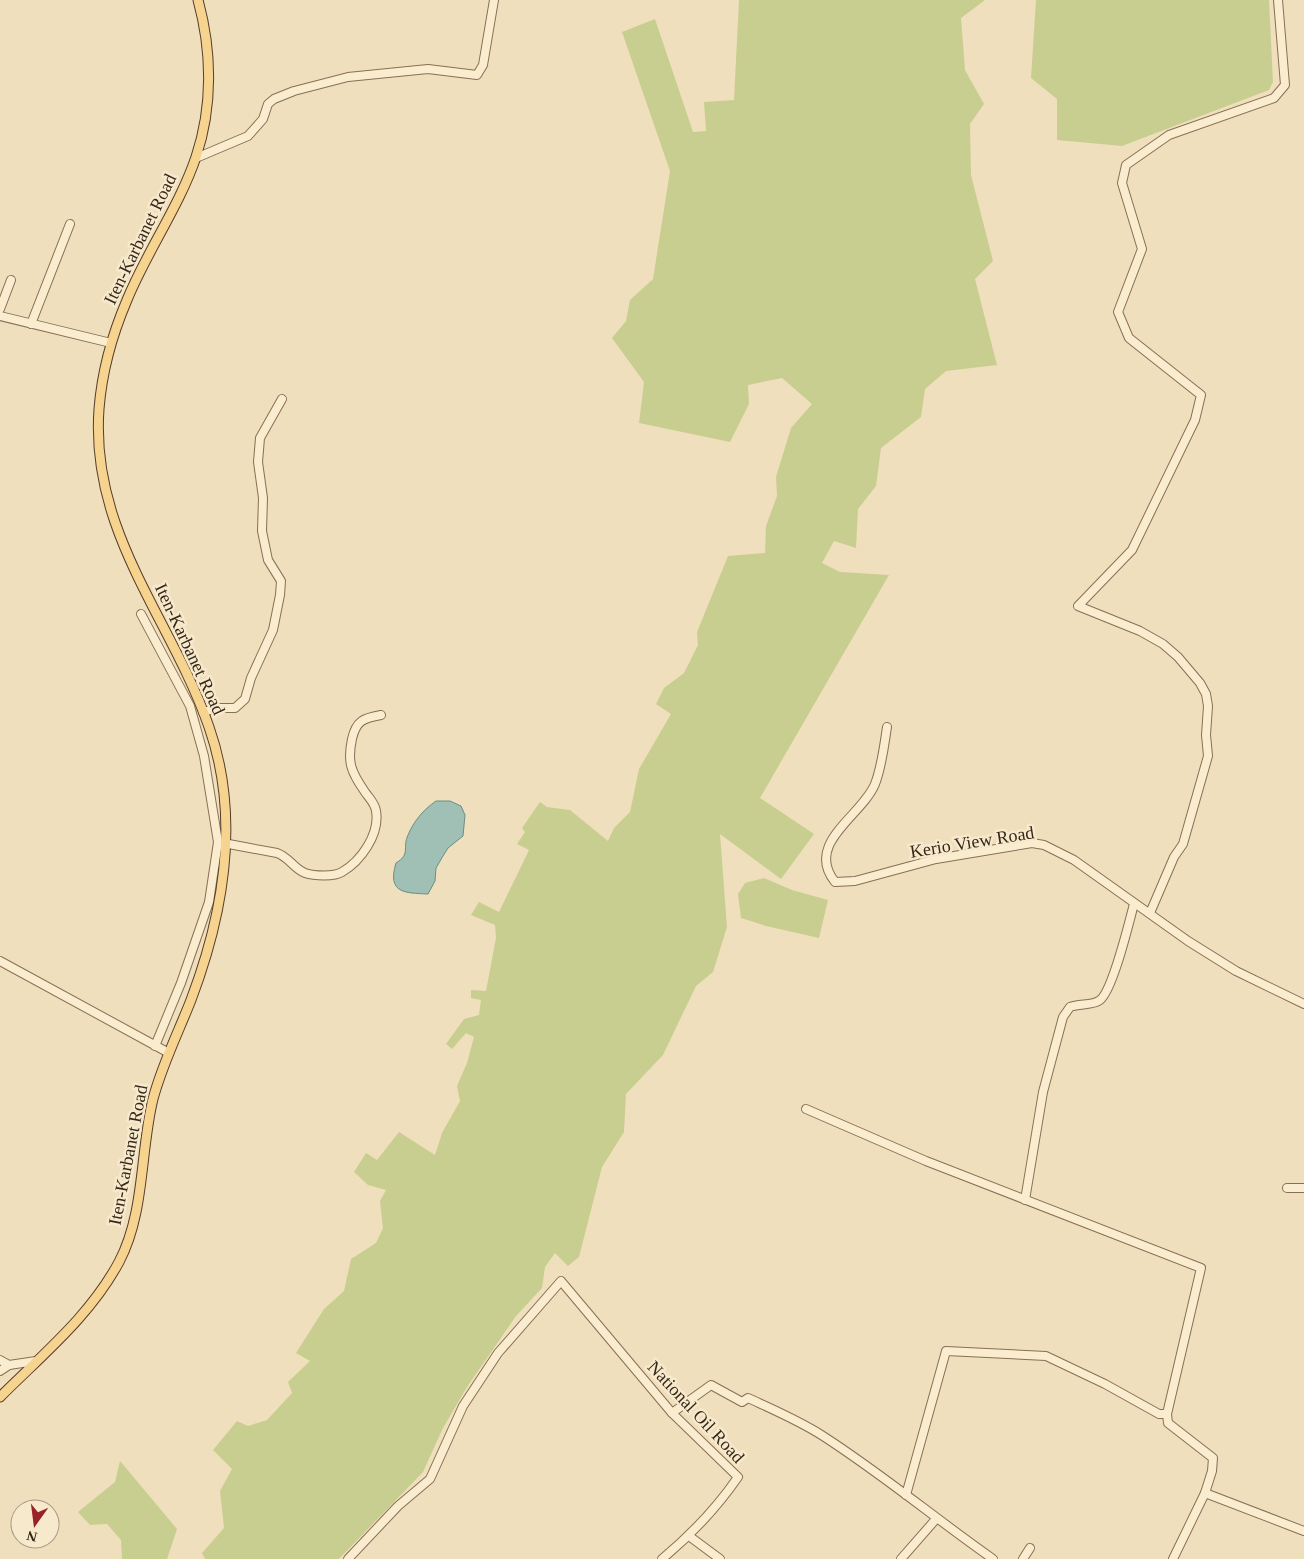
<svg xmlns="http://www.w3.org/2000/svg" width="1304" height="1559" viewBox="0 0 1304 1559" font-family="Georgia,serif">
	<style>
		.green { fill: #c8ce90 }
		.water { fill: #a0c0b6; stroke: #688e84 }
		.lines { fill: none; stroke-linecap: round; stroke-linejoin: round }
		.minor-casing { stroke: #886f55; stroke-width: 10 }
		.major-casing { stroke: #553d2a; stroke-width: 11 }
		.minor { stroke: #faeccf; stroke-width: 8 }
		.major { stroke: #f6d490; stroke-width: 9 }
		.labels { text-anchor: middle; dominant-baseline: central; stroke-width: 5; stroke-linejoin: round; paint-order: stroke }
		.street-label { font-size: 18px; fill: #36271a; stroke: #f7e9cc }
	</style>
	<rect width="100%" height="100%" fill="#f0dfbc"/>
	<g class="green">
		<path d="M739,0H985L961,18L965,70L984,104L970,124L971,175L993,261L975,279L997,365L946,371L925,389L921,417L881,448L876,486L858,509L856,548L834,541L822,563L840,572L889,575L760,798L814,834L781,879L720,834L727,927L713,972L696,986L663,1055L626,1094L624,1132L602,1167L579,1257L568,1266L555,1253L545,1267L542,1288L516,1316L467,1387L443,1428L423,1472L339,1559H205L202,1553L224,1528L220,1491L232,1469L213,1450L237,1421L248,1426L267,1420L292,1393L288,1382L310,1361L296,1353L324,1309L344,1291L351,1259L376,1243L383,1228L380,1201L386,1190L368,1185L354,1172L366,1153L377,1160L399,1132L435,1155L442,1133L460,1101L457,1086L467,1063L474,1037L466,1033L452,1049L446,1044L464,1019L479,1015L481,1000L471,998V990L486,991L496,938L495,925L471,915L479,902L499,912L529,850L517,844L525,832L522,828L540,802L547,807L570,810L608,841L614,828L630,812L639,769L671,714L656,704L664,688L684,673L698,645L697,632L728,556L765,553L766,526L777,496L776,477L791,428L812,404L782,378L748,385L749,404L730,442L639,423L644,382L612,338L626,321L630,300L653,279L670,171L622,32L655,19L693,132L706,131L704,102L734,100Z"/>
		<path d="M1036,0H1269L1273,82L1269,90L1122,146L1057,140V99L1031,78Z"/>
		<path d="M764,878L792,890L828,900L819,938L766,926L741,918L738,894L745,883Z"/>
		<path d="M120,1461L177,1529L167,1559H122L121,1540L107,1524L90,1525L78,1512L115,1482Z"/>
	</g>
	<path class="water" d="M436,801H450L461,806L465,815L463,836L448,848L443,856L436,868L435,881L428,894C404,893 387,893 396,863C411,854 402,848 408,835C414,821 423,810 436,801Z"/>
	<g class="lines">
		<g class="minor-casing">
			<g id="minor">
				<path d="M196,158L248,136L263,119L268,104L274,99L294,91L348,77L428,69L477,75L483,65L494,0"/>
				<path d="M0,309L11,280"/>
				<path d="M0,316L111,343"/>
				<path d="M31,324L70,224"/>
				<path d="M141,614L190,706L204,756L218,842L277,853C289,857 294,869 305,873C314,876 334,877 342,872C361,861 380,834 376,811C375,803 369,798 365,792C351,772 347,762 352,739C356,721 363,718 381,715"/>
				<path d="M203,712L218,708H235L245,699L251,678L273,630L280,595L281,581L268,560L262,531L263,498L258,462L260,438L282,399"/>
				<path d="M887,727C884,746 882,766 875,784C862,816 804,843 835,882L855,881L936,859L1032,843L1044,845L1074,860L1188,941L1236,971L1304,1004"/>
				<path d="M1150,913L1174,857L1183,844L1208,756L1206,735L1208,706L1206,694L1200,683L1178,657L1163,644L1140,631L1078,606L1132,550L1195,420L1201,395L1129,338L1118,312L1142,249L1122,183L1126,165L1169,135L1274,98L1285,85L1278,0"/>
				<path d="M0,961L169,1053"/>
				<path d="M155,1046L181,983L209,902L218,842"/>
				<path d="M806,1109L926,1161L1201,1268L1167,1414"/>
				<path d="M1287,1188H1304"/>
				<path d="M1025,1200L1043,1092L1063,1017L1070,1007C1079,1003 1093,1006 1100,1000C1113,990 1129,922 1134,904"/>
				<path d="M0,1360L9,1365"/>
				<path d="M0,1371L9,1365L36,1361"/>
				<path d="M672,1413L711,1385L742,1402L748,1398C774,1410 800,1421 823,1436C882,1474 936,1519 993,1559"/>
				<path d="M906,1495L946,1351L1046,1356L1105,1384L1159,1414H1167L1168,1423L1213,1458L1212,1471L1205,1493L1304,1531"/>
				<path d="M689,1536L720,1559"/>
				<path d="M348,1559L398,1506L430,1479L463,1406L498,1353L561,1281L672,1413L738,1477C716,1509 692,1534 662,1559"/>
				<path d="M901,1559L936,1519"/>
				<path d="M1023,1559L1030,1548"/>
				<path d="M1173,1559L1205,1493"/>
			</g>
		</g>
		<g class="major-casing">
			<path id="major" d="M0,1397C43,1354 90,1316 119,1262C145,1213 140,1152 153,1099C162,1065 178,1033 191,1000C224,913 241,818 209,727C171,618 90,533 99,409C102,371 112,335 127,300C147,251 179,207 196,157C213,106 212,51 198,0"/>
		</g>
		<use href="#minor" class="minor"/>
		<use href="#major" class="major"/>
	</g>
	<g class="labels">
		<g class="street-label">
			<text transform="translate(140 239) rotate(-64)">Iten-Karbanet Road</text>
			<text transform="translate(190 649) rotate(65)">Iten-Karbanet Road</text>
			<text transform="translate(972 842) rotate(-9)">Kerio View Road</text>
			<text transform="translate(128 1155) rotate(-79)">Iten-Karbanet Road</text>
			<text transform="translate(696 1412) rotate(47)">National Oil Road</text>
		</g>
	</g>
	<g transform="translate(35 1524) rotate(194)"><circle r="24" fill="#f7e9cc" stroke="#aa9b85"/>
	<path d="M0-4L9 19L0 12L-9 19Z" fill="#992226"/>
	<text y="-8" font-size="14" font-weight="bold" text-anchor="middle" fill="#36271a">N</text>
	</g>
</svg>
